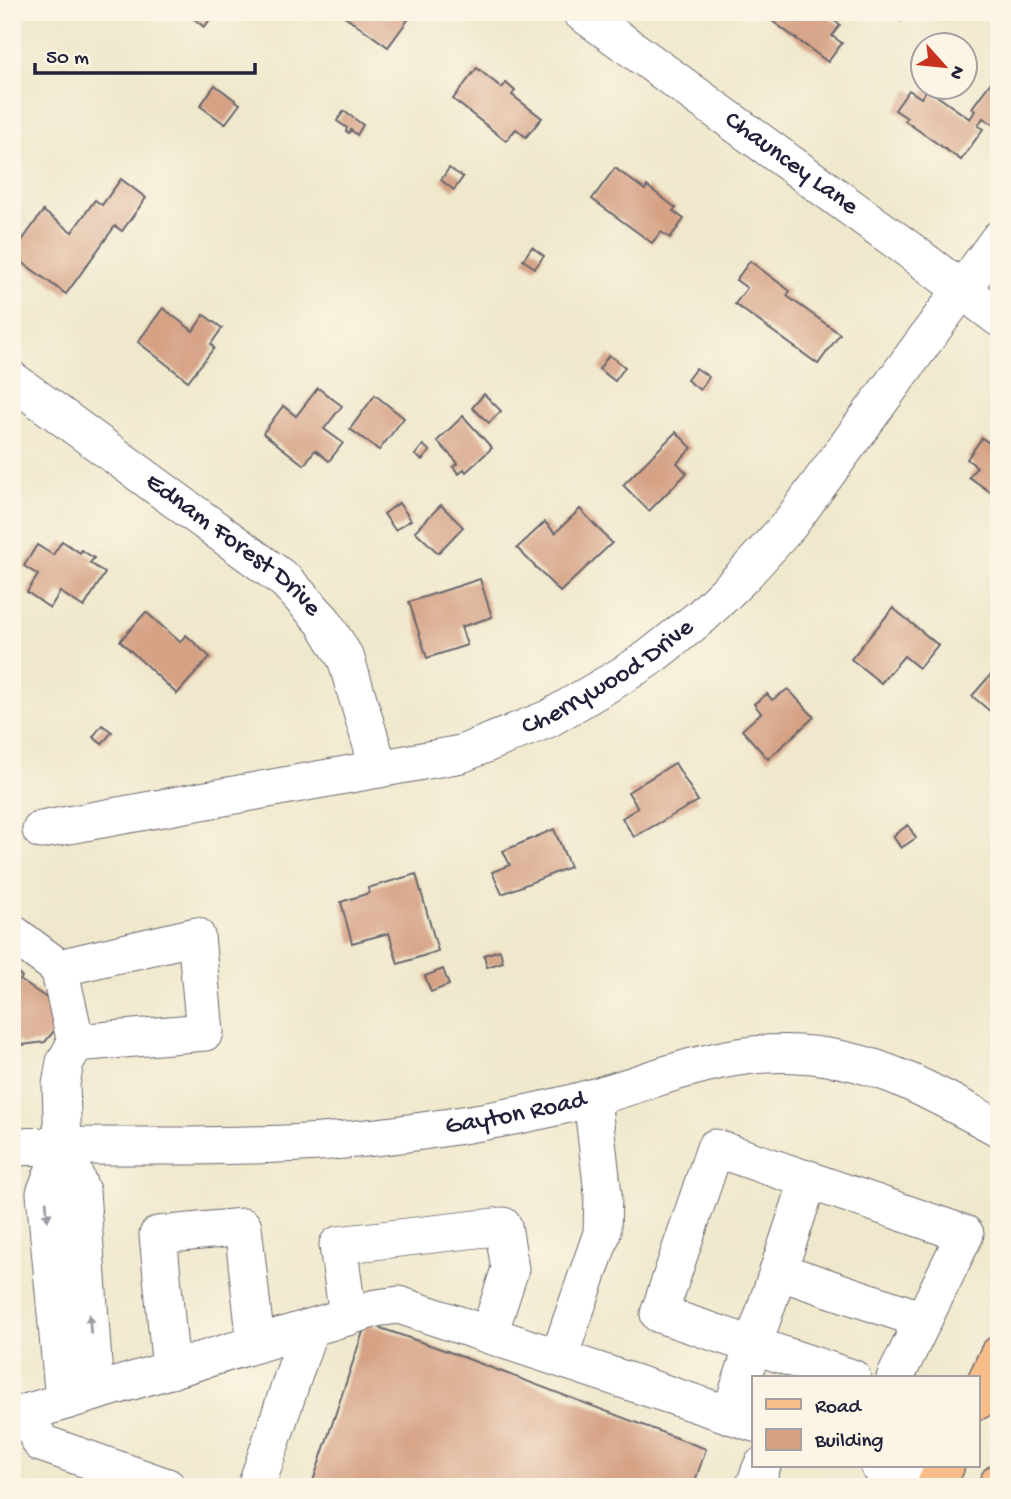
<svg xmlns="http://www.w3.org/2000/svg" width="1011" height="1499" viewBox="0 0 1011 1499" font-family="'Gochi Hand',sans-serif">
	<style>
		.building { fill: #d6a285 }
		.lines { fill: none; stroke-linecap: round; stroke-linejoin: round }
		.minor-casing { stroke: #6a676e; stroke-width: 39 }
		.major-casing { stroke: #6a676e; stroke-width: 41 }
		.minor { stroke: #fff; stroke-width: 37 }
		.major { stroke: #f8bd88; stroke-width: 38 }
		.oneway { fill: #9c9ca7 }
		.labels { text-anchor: middle; dominant-baseline: central; stroke-width: 5; stroke-linejoin: round; paint-order: stroke }
		.street-label { font-size: 26px; fill: #22223b; stroke: #fcf5e5 }
	</style>
	<rect width="100%" height="100%" fill="#fcf5e5"/>
	<filter id="ink" filterUnits="userSpaceOnUse"><feTurbulence type="fractalNoise" baseFrequency=".0143" numOctaves="2"/><feDisplacementMap in="SourceGraphic" scale="14" xChannelSelector="R" yChannelSelector="G"/><feConvolveMatrix kernelMatrix="1 2 1 2 8 2 1 2 1" color-interpolation-filters="sRGB"/></filter>
	<filter id="wash" filterUnits="userSpaceOnUse"><feTurbulence type="fractalNoise" baseFrequency=".00686" numOctaves="4" result="noise"/><feDisplacementMap in="SourceGraphic" scale="28" xChannelSelector="R" yChannelSelector="G"/><feGaussianBlur stdDeviation="1.57" result="paint"/><feColorMatrix in="noise" values="0 0 0 0 0 0 0 0 0 0 0 0 0 0 0 0 0 1.4 0 .05"/><feComposite in="paint" operator="in"/></filter>
	<g filter="url(#wash)">
		<rect width="100%" height="100%" fill="#efe8cc"/>
		<g id="blocks">
			<g class="building">
				<path d="M195,12H206L212,17L204,27L192,17Z"/>
				<path d="M339,12H403L410,17L388,47Z"/>
				<path d="M760,12H822L840,25L832,36L842,43L828,62Z"/>
				<path d="M892,12H907L901,21L891,14Z"/>
				<path d="M938,12H954L948,20Z"/>
				<path d="M477,68L502,88L506,83L515,91L512,95L542,118L526,137L516,129L506,141L453,99Z"/>
				<path d="M994,78L999,82V128L983,118L978,126L983,129L961,160L905,121L907,118L895,110L909,90L921,98L927,89L970,119L975,111L972,108Z"/>
				<path d="M215,85L240,104L225,124L200,106Z"/>
				<path d="M344,111L363,125L357,135L351,130L349,133L346,131L347,128L337,121Z"/>
				<path d="M449,168L463,177L454,190L441,180Z"/>
				<path d="M615,168L645,190L647,186L676,208L673,211L684,219L670,238L661,232L652,243L592,199Z"/>
				<path d="M121,179L146,198L122,231L115,226L66,294L12,255L43,211L72,232L95,200L102,205Z"/>
				<path d="M532,247L544,256L535,268L523,260Z"/>
				<path d="M750,261L790,291L787,296L840,334L818,364L735,304L747,288L736,280Z"/>
				<path d="M163,308L193,331L204,315L222,328L211,344L214,348L188,381L138,342Z"/>
				<path d="M609,355L625,367L615,381L599,369Z"/>
				<path d="M696,368L709,377L700,390L687,380Z"/>
				<path d="M318,388L342,406L324,429L343,443L329,461L315,450L304,465L263,433L283,406L296,416Z"/>
				<path d="M484,394L501,411L489,423L472,408Z"/>
				<path d="M375,395L404,418L379,450L350,429Z"/>
				<path d="M463,416L492,448L466,472L464,469L459,474L453,467L458,463L437,441Z"/>
				<path d="M676,432L692,448L677,463L687,473L649,511L623,485Z"/>
				<path d="M982,438L999,450V498L969,477L977,467L967,459Z"/>
				<path d="M423,445L430,451L422,460L415,455Z"/>
				<path d="M399,503L411,520L395,530L384,514Z"/>
				<path d="M441,505L463,527L438,553L415,531Z"/>
				<path d="M580,509L612,543L560,592L517,548L545,522L555,533Z"/>
				<path d="M62,541L80,553L81,550L94,558L90,563L105,573L84,607L60,592L50,608L27,592L38,575L24,566L37,545L53,555Z"/>
				<path d="M480,579L492,617L461,627L467,645L427,658L409,602Z"/>
				<path d="M893,608L938,645L919,668L904,656L881,683L851,659Z"/>
				<path d="M146,612L180,642L186,635L210,657L177,694L120,641Z"/>
				<path d="M993,672L999,678L998,718L972,696Z"/>
				<path d="M788,689L814,717L768,759L742,730L761,713L754,704L767,694L772,700Z"/>
				<path d="M102,725L112,732L102,744L93,737Z"/>
				<path d="M675,763L698,801L634,837L622,818L638,808L628,792Z"/>
				<path d="M908,825L916,838L901,848L893,836Z"/>
				<path d="M554,829L570,867L502,894L492,872L510,865L503,851Z"/>
				<path d="M416,874L438,951L398,964L389,933L352,943L341,902L369,893L368,888Z"/>
				<path d="M500,950L503,962L487,967L484,955Z"/>
				<path d="M12,969L22,977L20,980L54,1003L59,1025L45,1042L22,1045L12,1037Z"/>
				<path d="M443,969L449,985L431,992L425,976Z"/>
				<path d="M366,1323L447,1351L706,1449L693,1487H311Z"/>
			</g>
		</g>
	</g>
	<g filter="url(#ink)">
		<use href="#blocks" fill-opacity="0" stroke="#6a676e" stroke-width="2"/>
		<g class="lines">
			<g class="minor-casing">
				<g id="minor">
					<path id="s1" d="M581,12L908,249L999,318"/>
					<path id="s2" d="M12,380L286,581L323,621L346,659L379,769"/>
					<path id="s3" d="M41,830L461,754L548,719L623,675L649,658L702,616L742,577L789,525L999,239"/>
					<path d="M12,933L59,968L196,936L205,1032L76,1043L65,1062L61,1085L63,1146L81,1191L95,1392"/>
					<path d="M59,968L76,1043"/>
					<path d="M63,1146L45,1193L64,1401"/>
					<path id="s4" d="M12,1147C139,1144 267,1151 393,1135C460,1126 527,1116 591,1098C682,1072 746,1039 844,1060C899,1071 949,1102 999,1128"/>
					<path d="M778,1271L923,1320"/>
					<path d="M348,1317L338,1245L503,1226L510,1269L489,1334"/>
					<path d="M559,1357L602,1233L603,1194L592,1098"/>
					<path d="M171,1370L158,1235L243,1227L256,1344"/>
					<path d="M852,1378L659,1314L715,1148L965,1234L895,1378"/>
					<path d="M25,1413L41,1443L167,1487"/>
					<path d="M730,1415L809,1179"/>
					<path d="M12,1417L376,1308L399,1305L754,1423"/>
					<path d="M879,1466L902,1474L927,1487"/>
					<path d="M256,1487L309,1329"/>
					<path d="M754,1487L762,1466"/>
				</g>
			</g>
			<g class="major-casing">
				<g id="major">
					<path d="M978,1400L999,1355"/>
					<path d="M935,1487L945,1466"/>
					<path d="M997,1487L999,1483"/>
				</g>
			</g>
			<use href="#minor" class="minor"/>
			<use href="#major" class="major"/>
		</g>
		<defs><path id="oneway-solid" d="M-6-.8H1V-3.2L6.5 0L1 3.2V.8H-6Z" transform="scale(1.75)"/></defs>
		<g class="oneway">
			<use href="#oneway-solid" transform="translate(47 1211) rotate(85)"/>
			<use href="#oneway-solid" transform="translate(90 1324) rotate(-94)"/>
		</g>
	</g>
	<g class="labels">
		<g class="street-label">
			<text stroke="none"><textPath href="#s1" startOffset="259">Chauncey Lane</textPath></text>
			<text stroke="none"><textPath href="#s2" startOffset="276">Ednam Forest Drive</textPath></text>
			<text stroke="none"><textPath href="#s3" startOffset="593">Cherrywood Drive</textPath></text>
			<text stroke="none"><textPath href="#s4" startOffset="506">Gayton Road</textPath></text>
		</g>
	</g>
	<rect width="1011" height="1499" fill="none" stroke="#fcf5e5" stroke-width="42"/>
	<rect x="752" y="1376" width="228" height="91" fill="#fcf5e5" stroke="#a5a1a1" stroke-width="2"/>
	<rect x="766" y="1399" width="35" height="10" fill="#f8bd88" stroke="#a5a1a1" stroke-width="2"/>
	<text x="815" y="1412" font-size="21" fill="#22223b">Road</text>
	<rect x="766" y="1429" width="35" height="21" fill="#d6a285" stroke="#a5a1a1" stroke-width="2"/>
	<text x="815" y="1446" font-size="21" fill="#22223b">Building</text>
	<g transform="translate(944 66) rotate(117)"><circle r="33" fill="#fcf5e5" stroke="#a5a1a1" stroke-width="2"/>
	<path d="M0-5L12 26L0 18L-12 26Z" fill="#c8321e"/>
	<text y="-10" font-size="19" font-weight="bold" text-anchor="middle" fill="#22223b">N</text>
	</g>
	<path d="M35 63v10h220v-10" fill="none" stroke="#22223b" stroke-width="3.5"/>
	<text x="46" y="63" font-size="21" fill="#22223b" stroke="#fcf5e5" stroke-width="5" paint-order="stroke">50 m</text>
</svg>
